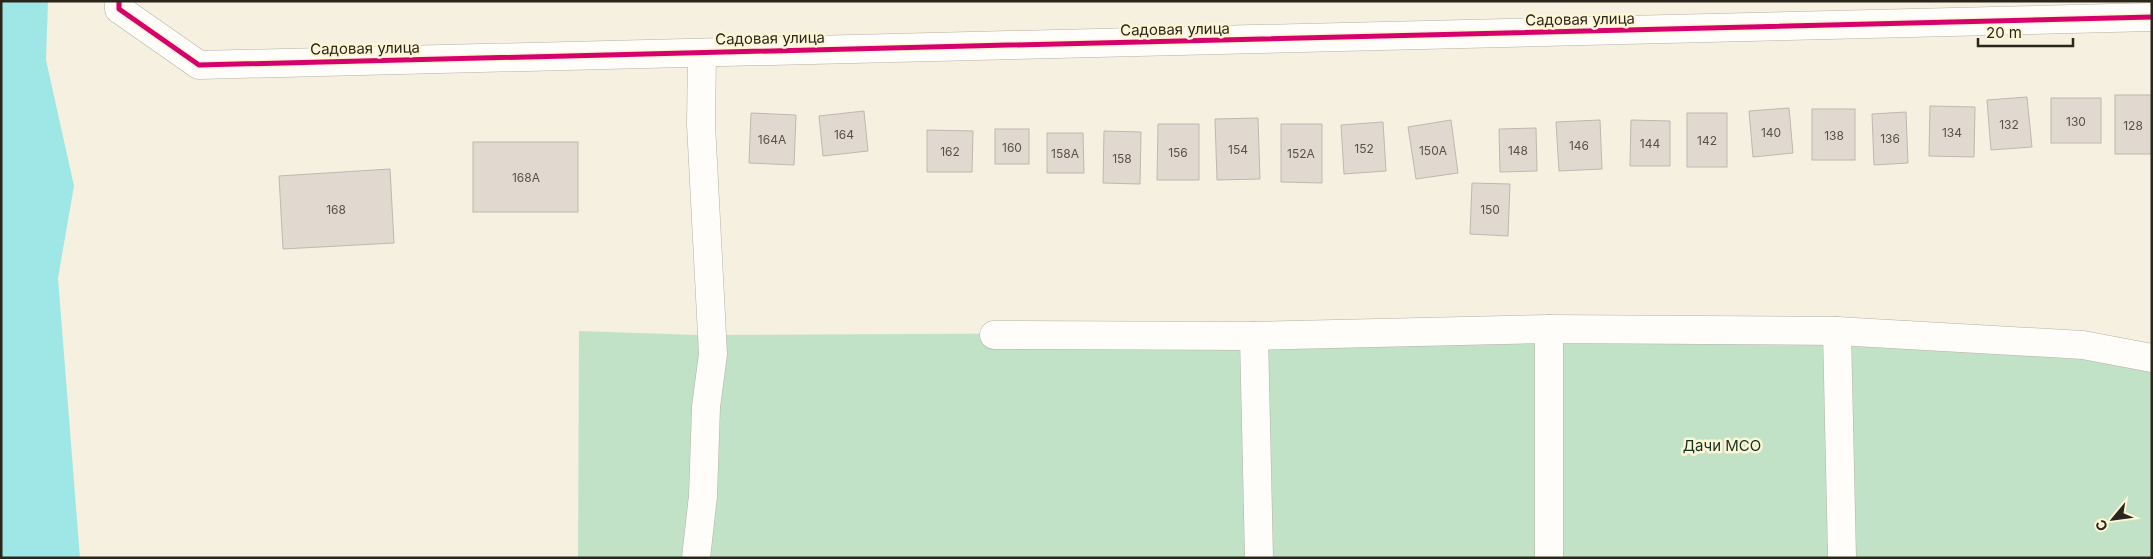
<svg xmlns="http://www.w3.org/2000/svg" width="2153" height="559" viewBox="0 0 2153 559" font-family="Inter,sans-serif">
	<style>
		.green { fill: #c2e2c8 }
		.water { fill: #9fe6e7 }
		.building { fill: #e1d8cf; stroke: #c0b8b0 }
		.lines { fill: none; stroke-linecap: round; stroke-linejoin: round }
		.minor-casing { stroke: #b5b1a5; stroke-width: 29 }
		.minor { stroke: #fefdfa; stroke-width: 28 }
		.cycleway-casing { stroke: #fef4d6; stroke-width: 8 }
		.cycleway { stroke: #d6006c; stroke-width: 5 }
		.labels { text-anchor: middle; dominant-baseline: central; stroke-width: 5; stroke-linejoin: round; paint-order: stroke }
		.number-label { font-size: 12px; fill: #585248 }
		.street-label { font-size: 15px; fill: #2a261b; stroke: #fef4d6 }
		.park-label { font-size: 15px; fill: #113525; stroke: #fef4d6 }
	</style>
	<rect width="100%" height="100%" fill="#f5f0df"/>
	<path class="green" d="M1710,330L2152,362V558H578L579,331L697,335Z"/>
	<path class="water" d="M1,1H48L46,60L74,186L58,278L80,558H1Z"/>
	<g class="building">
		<rect x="2115" y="95" width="37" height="59"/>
		<path d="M2027,97L2032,147L1991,150L1987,100Z"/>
		<rect x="2051" y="98" width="50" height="45"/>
		<path d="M1930,106L1975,107L1974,157L1929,156Z"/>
		<path d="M1789,108L1793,153L1753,157L1749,111Z"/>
		<rect x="1812" y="109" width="43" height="51"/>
		<path d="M864,111L868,151L823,156L819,116Z"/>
		<path d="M1906,112L1908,163L1874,165L1872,114Z"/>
		<path d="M751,113L796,115L794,165L749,163Z"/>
		<rect x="1687" y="113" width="40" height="54"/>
		<path d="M1258,118L1260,179L1217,180L1215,119Z"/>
		<path d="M1451,120L1458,173L1416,179L1408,127Z"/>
		<path d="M1600,120L1602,169L1559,171L1556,122Z"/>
		<path d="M1631,120L1670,121V166H1630Z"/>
		<path d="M1383,122L1386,171L1344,174L1341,125Z"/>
		<path d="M1158,124H1199V180H1157Z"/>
		<path d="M1281,124H1322V183L1281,182Z"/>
		<path d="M1536,128L1537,171L1500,172L1499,129Z"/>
		<rect x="995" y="129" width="34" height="35"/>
		<path d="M927,130L973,131L972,172H927Z"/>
		<path d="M1104,131L1141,132L1140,184L1103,183Z"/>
		<path d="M1047,133H1083L1084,173H1047Z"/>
		<rect x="473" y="142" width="105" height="70"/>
		<path d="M390,169L394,243L283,249L279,176Z"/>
		<path d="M1472,183L1510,184L1508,236L1470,234Z"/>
	</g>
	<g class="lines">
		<g class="minor-casing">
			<g id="minor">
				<path d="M119,1V9L199,65L2152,17"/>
				<path d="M1549,329V558"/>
				<path d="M1837,331L1842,558"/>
				<path d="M994,335L1254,336L1549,329L1837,331L2083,345L2152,358"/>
				<path d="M1254,336L1259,558"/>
				<path d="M696,558L703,496L706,407L713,354L701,124L702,53"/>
			</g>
		</g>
		<use href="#minor" class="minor"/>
		<g class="cycleway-casing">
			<path id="cycleway" d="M119,1V9L199,65L2152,17"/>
		</g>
		<use href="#cycleway" class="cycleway"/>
	</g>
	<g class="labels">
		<g class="number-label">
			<text x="2076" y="121">130</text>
			<text x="2009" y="124">132</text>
			<text x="2133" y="125">128</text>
			<text x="1771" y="132">140</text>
			<text x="1952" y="132">134</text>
			<text x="844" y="134">164</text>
			<text x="1834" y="135">138</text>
			<text x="1890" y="138">136</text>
			<text x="772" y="139">164А</text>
			<text x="1707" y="140">142</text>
			<text x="1650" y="143">144</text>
			<text x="1579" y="145">146</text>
			<text x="1012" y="147">160</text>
			<text x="1364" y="148">152</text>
			<text x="1238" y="149">154</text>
			<text x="1433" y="150">150А</text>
			<text x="1518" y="150">148</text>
			<text x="950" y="151">162</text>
			<text x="1178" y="152">156</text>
			<text x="1065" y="153">158А</text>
			<text x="1301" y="153">152А</text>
			<text x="1122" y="158">158</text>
			<text x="526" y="177">168А</text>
			<text x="336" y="209">168</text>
			<text x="1490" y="209">150</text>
		</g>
		<g class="street-label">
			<text transform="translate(1580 19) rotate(-1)">Садовая улица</text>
			<text transform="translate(1175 29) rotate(-1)">Садовая улица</text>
			<text transform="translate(770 38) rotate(-1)">Садовая улица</text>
			<text transform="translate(365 48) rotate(-1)">Садовая улица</text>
		</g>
		<g class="park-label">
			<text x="1722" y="445">Дачи МСО</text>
		</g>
	</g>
	<rect width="2153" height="559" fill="none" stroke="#2a261b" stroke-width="5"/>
	<g transform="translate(2113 519) rotate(241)" stroke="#fef4d6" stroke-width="4" paint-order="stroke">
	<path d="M0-4L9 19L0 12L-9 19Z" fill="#2a261b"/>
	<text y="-8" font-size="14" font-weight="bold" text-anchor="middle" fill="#2a261b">С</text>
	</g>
	<path d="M1978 38v8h95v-8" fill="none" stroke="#2a261b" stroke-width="2.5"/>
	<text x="1986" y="38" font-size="15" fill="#2a261b" stroke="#fef4d6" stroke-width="4" paint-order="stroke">20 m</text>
</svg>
